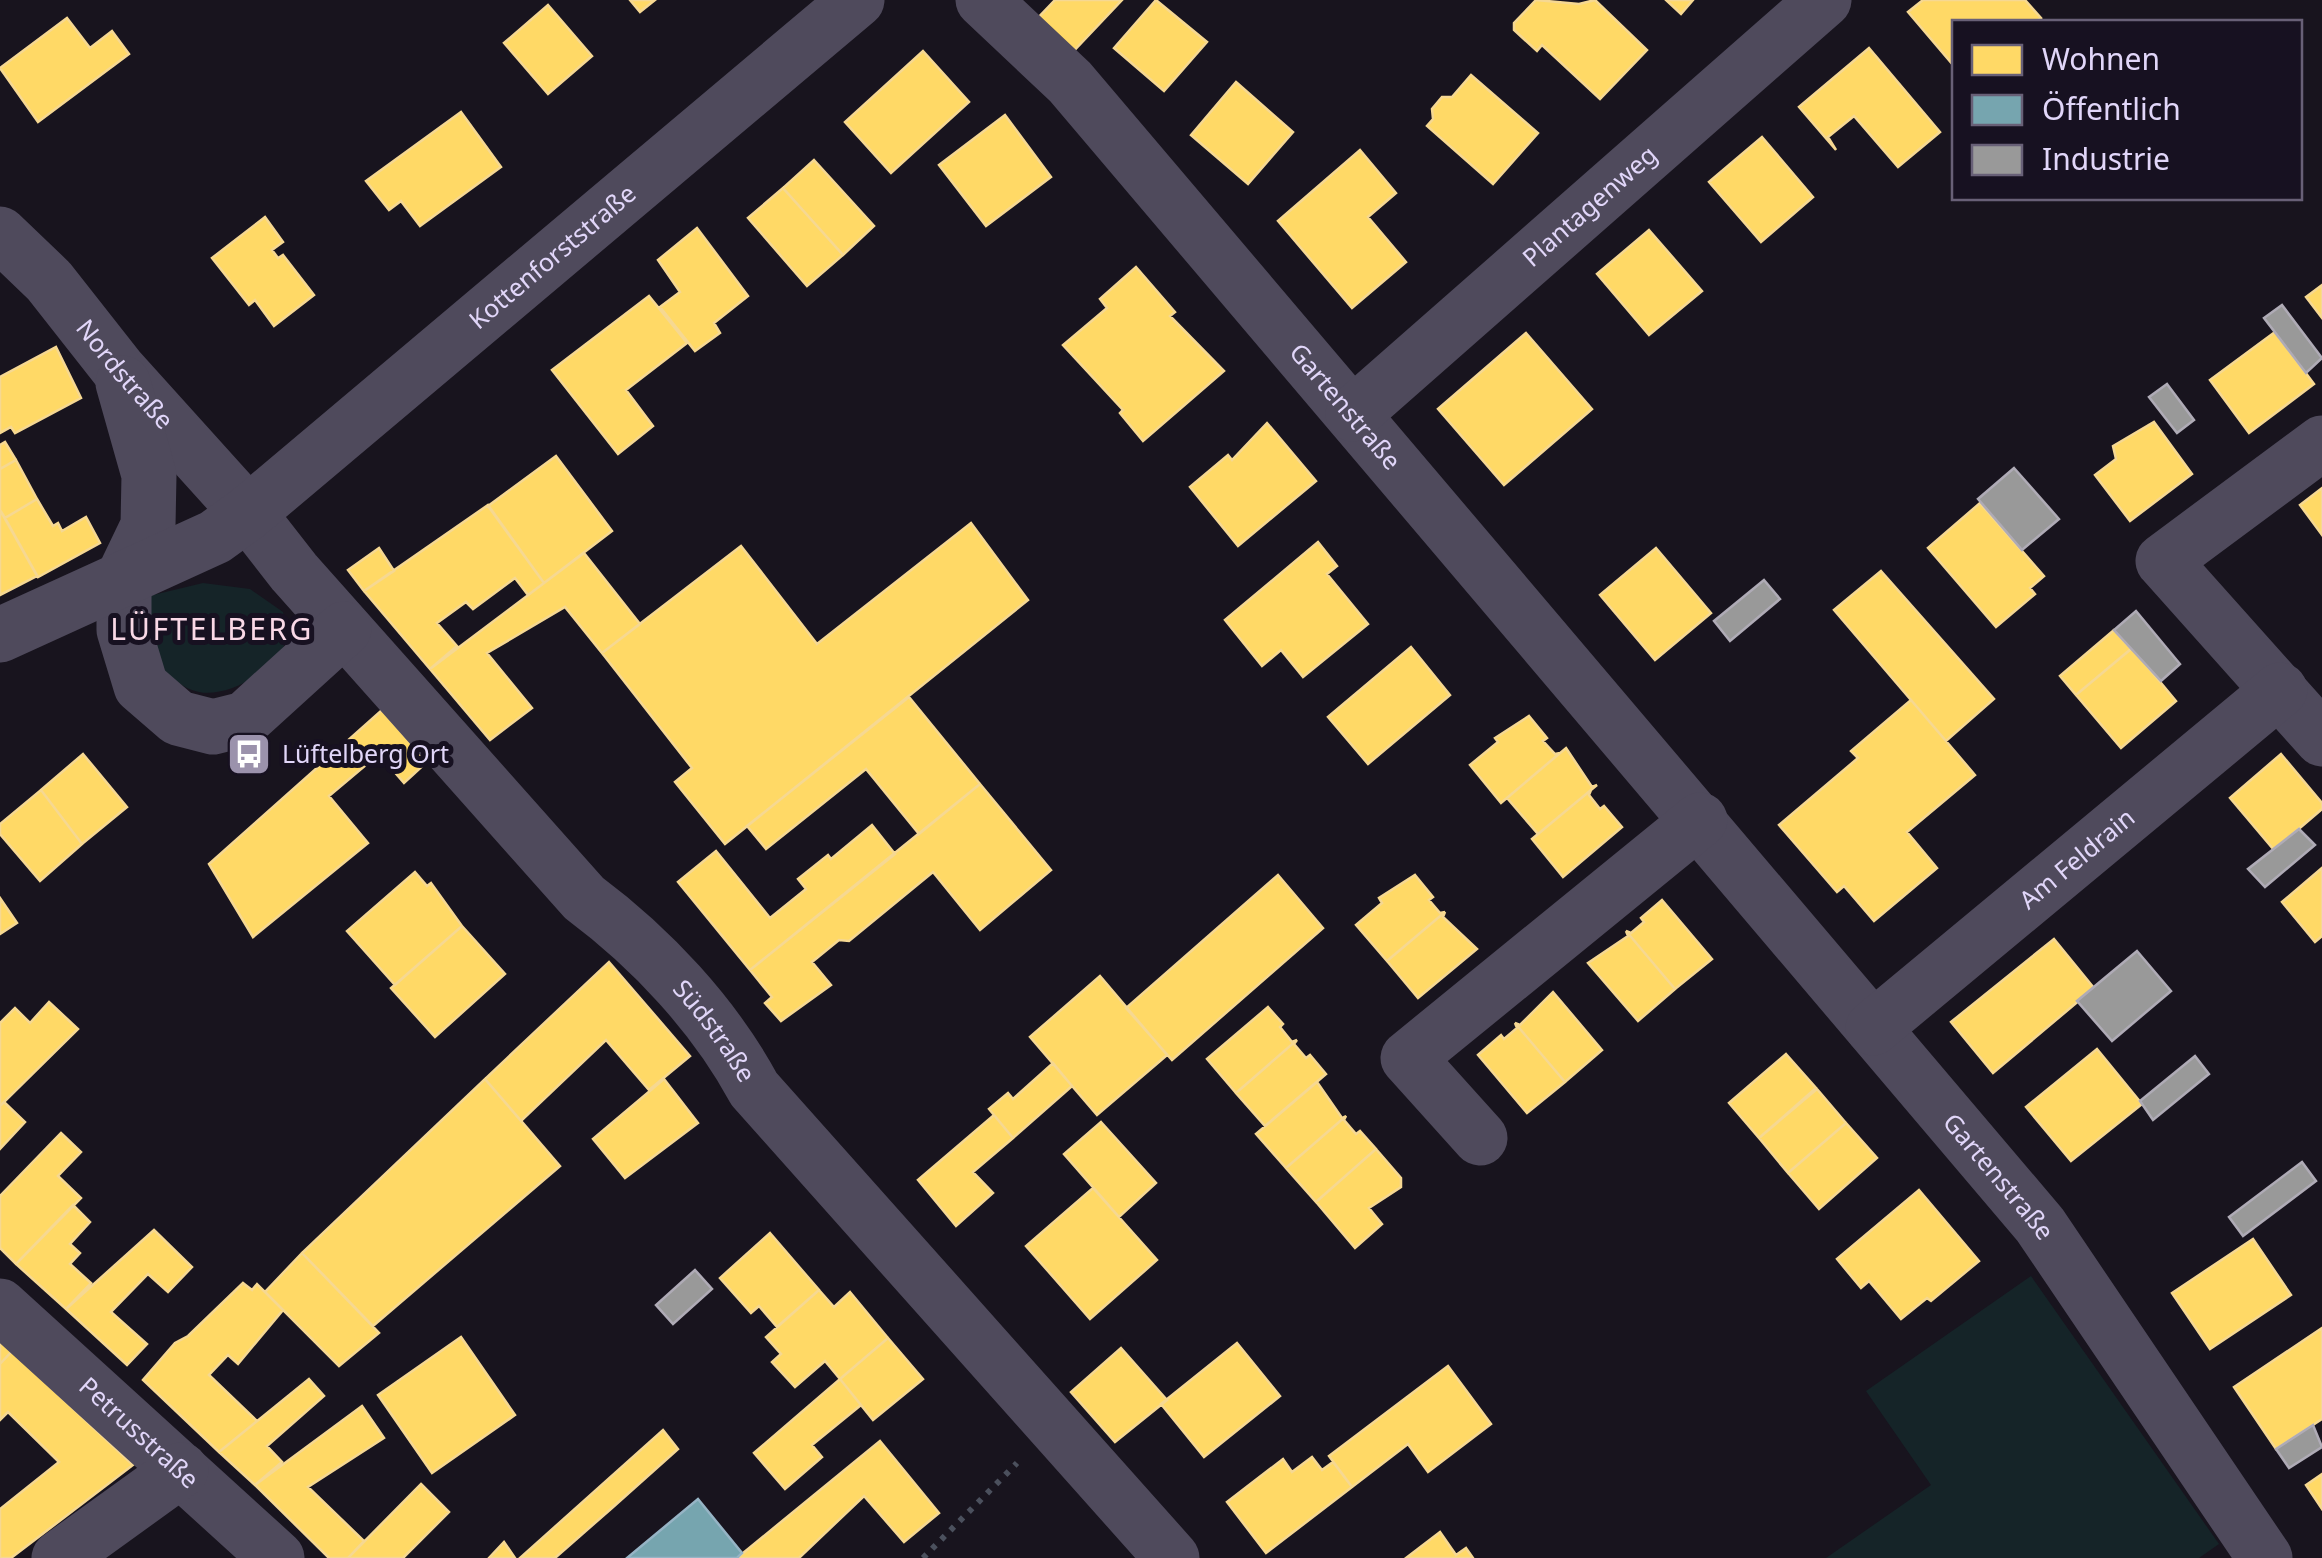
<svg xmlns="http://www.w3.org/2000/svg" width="2322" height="1558" font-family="'Noto Sans',sans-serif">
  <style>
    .green { fill: #152428 }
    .homes { fill: #ffd966; stroke: #f6d892; stroke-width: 2.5 }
    .public { fill: #76a5af; stroke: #96b4c5; stroke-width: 2.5 }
    .industry { fill: #999; stroke: #afabb6; stroke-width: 2.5 }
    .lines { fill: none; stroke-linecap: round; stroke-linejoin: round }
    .path { stroke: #4b505d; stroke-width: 6; stroke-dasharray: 5 8; stroke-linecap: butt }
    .minor { stroke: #4f4a5c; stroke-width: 55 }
    .labels { text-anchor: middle; stroke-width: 10; stroke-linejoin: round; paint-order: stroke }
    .street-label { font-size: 25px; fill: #e1d6f9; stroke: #171121 }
    .poi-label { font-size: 25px; fill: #e1d6f9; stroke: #171121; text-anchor: start }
    .quarter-label { font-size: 30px; letter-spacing: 2.5px; fill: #f9d8e6; stroke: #171121 }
  </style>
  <rect width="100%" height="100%" fill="#18141e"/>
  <path class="green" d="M203,583L250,589L283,612C286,623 289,632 285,643C276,671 227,698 199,692C180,688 167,673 154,660L149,596Z
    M2031,1276L2219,1544L2199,1558H1826L1931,1485L1866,1391Z"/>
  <path class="homes" d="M630,0H655L640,12Z
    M1055,0H1122L1069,56L1034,22Z
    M1156,0L1207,42L1164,91L1114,48Z
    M1536,0L1579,4L1595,0L1647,50L1600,99L1542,45L1537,51L1514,30V23Z
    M1666,0H1693L1681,14Z
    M1923,0H2025L2041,18L2035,22H1954L1953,65L1908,12Z
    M548,5L592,56L548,94L504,43Z
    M67,18L90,48L112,31L129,54L38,122L0,68Z
    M1869,48L1940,132L1898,167L1854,116L1828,137L1836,150L1799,107Z
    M923,51L969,102L891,173L845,122Z
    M1471,75L1538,133L1493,184L1427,126L1433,119L1432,109L1442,97H1452Z
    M1236,82L1293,132L1248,184L1191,135Z
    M461,112L501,167L420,226L401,201L389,210L366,181Z
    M1005,115L1051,177L986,226L939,165Z
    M1762,137L1813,197L1761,242L1709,182Z
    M1360,150L1396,193L1368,217L1406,262L1352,308L1278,221Z
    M814,160L874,226L843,255L783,188Z
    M783,188L843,255L807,286L748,218Z
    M265,217L283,242L272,250L278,258L283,255L314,295L274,326L255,300L249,305L212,258Z
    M697,228L748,296L714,323L720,333L695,351L660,307L680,292L658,260Z
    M1649,230L1702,291L1649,335L1597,274Z
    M1136,267L1175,312L1170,316L1224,371L1143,441L1120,413L1123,410L1063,345L1107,308L1100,299Z
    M2322,285V318L2306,297Z
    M649,296L687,343L626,390L653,426L618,454L552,370Z
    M2275,332L2314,384L2249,433L2210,380Z
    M1526,333L1592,409L1504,485L1438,409Z
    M56,347L81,398L15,433L11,427L0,433V377Z
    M2154,422L2192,474L2130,521L2095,475L2116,459L2113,446Z
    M1267,423L1316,481L1238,546L1190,487L1228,455L1232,460Z
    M5,442L16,460L0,469V445Z
    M556,456L612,531L544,583L488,506Z
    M16,460L37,499L5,518L0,510V469Z
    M2322,488V535L2300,505Z
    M37,499L53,526L58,523L62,531L86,517L100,543L38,577L5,518Z
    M1980,503L2044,576L2030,588L2035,594L1996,627L1928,548Z
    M488,505L544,583L528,595L515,578L473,609L466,602L437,623L457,646L430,669L364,591Z
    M0,510L37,576L0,595Z
    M971,523L1028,600L725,844L675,782L692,768L602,653L741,546L817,644Z
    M1318,542L1337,566L1327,574L1368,624L1303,677L1281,650L1262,666L1225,620Z
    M379,548L394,571L364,591L348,570Z
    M1656,548L1711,613L1655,660L1600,595Z
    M584,553L640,624L602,653L565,607L487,653L532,708L490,740L430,669Z
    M1881,571L1994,699L1946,741L1834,610Z
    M2114,630L2131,649L2076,695L2060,676Z
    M1411,647L1450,695L1368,764L1328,717Z
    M2132,648L2176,701L2121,748L2076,695Z
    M909,697L980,784L919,834L866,769L766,849L747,826Z
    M1911,700L1975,775L1907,832L1937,868L1874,921L1844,886L1837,892L1779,825L1858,758L1851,751Z
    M382,710L427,762L404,783L379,754L329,796L368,843L253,937L209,864Z
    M1529,716L1547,738L1543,741L1555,754L1560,753L1501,803L1470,765L1498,742L1495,738Z
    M1566,748L1592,787L1597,785L1538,834L1507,798Z
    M83,754L127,807L82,844L41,790Z
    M2281,754L2322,803V809L2274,850L2230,798Z
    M980,784L1051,870L980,930L933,872L849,941L839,940L812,962L831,985L781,1021L765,1003L772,997L750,970Z
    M41,790L82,844L40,881L0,834V824Z
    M1591,790L1589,795L1600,809L1604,806L1622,827L1563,877L1532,839Z
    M872,825L895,854L750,970L678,882L716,851L770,918L806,889L798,879L828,855L831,859Z
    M2322,868V936L2315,942L2282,902Z
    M415,872L427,886L431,883L462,926L395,985L347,931Z
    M1278,875L1323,928L1172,1060L1126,1008Z
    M1415,875L1433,897L1429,900L1440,913L1445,912L1387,961L1356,925L1382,903L1379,898Z
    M0,898L17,923L0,934Z
    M1662,900L1712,959L1675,989L1626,931L1631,933L1644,922L1641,918Z
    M1445,912L1443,917L1477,949L1418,998L1387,961Z
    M462,926L505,974L435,1037L391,988Z
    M1626,931L1675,989L1638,1021L1588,963L1628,936Z
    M2054,939L2094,988L1993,1073L1951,1022Z
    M609,962L690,1056L649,1090L606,1040L521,1121L485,1079Z
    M1100,976L1167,1055L1097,1115L1030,1037Z
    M1553,992L1602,1050L1565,1082L1515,1023L1520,1025Z
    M49,1002L78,1029L0,1106V1023L15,1008L30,1023Z
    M1268,1007L1283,1024L1280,1027L1292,1042L1297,1040L1236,1093L1207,1059Z
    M1515,1023L1565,1082L1527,1113L1478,1055L1501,1035L1504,1039L1517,1028Z
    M1297,1040L1294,1044L1306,1058L1310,1055L1326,1074L1265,1126L1236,1093Z
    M2097,1049L2142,1104L2071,1161L2026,1107Z
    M1786,1054L1816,1088L1759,1138L1729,1103Z
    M1053,1063L1072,1086L1013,1138L989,1109L1008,1093L1013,1099Z
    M485,1079L560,1166L373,1326L302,1253Z
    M664,1079L698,1123L625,1178L593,1139Z
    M1317,1082L1342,1118L1346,1116L1286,1168L1256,1134Z
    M1817,1089L1846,1123L1788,1173L1759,1138Z
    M4,1102L25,1122L0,1149V1106Z
    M994,1115L1013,1138L973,1172L993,1193L956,1226L918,1180Z
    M1346,1116L1344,1120L1356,1134L1360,1131L1376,1149L1316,1202L1286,1168Z
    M1101,1122L1156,1183L1119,1217L1064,1154Z
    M1846,1123L1877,1158L1819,1209L1788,1173Z
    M61,1133L81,1152L58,1176L81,1198L16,1264L0,1248V1196Z
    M1376,1149L1401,1178V1187L1369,1208L1382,1224L1355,1248L1316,1202Z
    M1093,1188L1157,1260L1090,1319L1026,1246Z
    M1919,1190L1979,1261L1931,1301L1927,1298L1901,1319L1869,1281L1861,1288L1837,1259Z
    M73,1205L90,1222L70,1244L80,1253L70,1264L91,1283L66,1309L16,1264Z
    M154,1230L192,1267L168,1292L148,1274L111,1312L147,1344L127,1365L66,1309Z
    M770,1233L819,1290L777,1327L759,1306L751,1313L720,1278Z
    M2253,1239L2291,1295L2210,1349L2172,1293Z
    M302,1253L379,1333L339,1366L265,1292Z
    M243,1283L252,1290L257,1284L283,1310L238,1364L228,1355L209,1375L257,1421L219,1452L143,1380L175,1343L188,1336Z
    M819,1290L834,1307L850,1292L888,1338L840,1379L825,1361L795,1387L772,1362L781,1354L766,1337Z
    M2322,1328V1419L2276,1449L2234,1387Z
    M461,1337L515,1415L432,1473L378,1395Z
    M888,1338L923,1379L873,1420L840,1379Z
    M0,1341L12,1351L0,1364Z
    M1237,1343L1280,1396L1204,1457L1161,1404Z
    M1121,1348L1167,1400L1115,1442L1071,1392Z
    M12,1351L133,1465L11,1558H0V1509L59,1462L8,1412L0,1420V1364Z
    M1448,1366L1491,1424L1428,1472L1408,1444L1352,1487L1329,1456Z
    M309,1379L324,1396L267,1446L282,1462L255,1485L219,1452Z
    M840,1379L861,1405L812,1445L822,1457L785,1489L754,1453Z
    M362,1406L384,1438L308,1487L364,1541L348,1558H329L255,1485Z
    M663,1430L678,1449L612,1508L555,1558H520Z
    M880,1441L939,1513L904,1542L864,1496L799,1558H737Z
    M1312,1457L1322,1470L1333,1462L1352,1487L1266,1553L1227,1502L1283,1459L1292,1472Z
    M2322,1474V1509L2306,1485Z
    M421,1484L449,1512L403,1558H348Z
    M1440,1532L1456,1555L1466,1548L1473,1558H1406Z
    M504,1542L515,1558H489Z"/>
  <path class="public" d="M698,1499L742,1553L737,1558H627Z"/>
  <path class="industry" d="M2282,305L2322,358L2306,373L2264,318Z
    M2167,384L2194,420L2177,433L2149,397Z
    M2014,468L2059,519L2022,550L1978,499Z
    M1764,580L1780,599L1730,641L1714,621Z
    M2136,611L2180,664L2161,681L2114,630Z
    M2299,829L2315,845L2265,887L2248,869Z
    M2137,951L2171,991L2112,1041L2077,1001Z
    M2195,1056L2209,1074L2153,1120L2140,1101Z
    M2302,1162L2316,1181L2243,1236L2229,1217Z
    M695,1270L712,1289L673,1324L656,1305Z
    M2313,1425L2322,1447L2289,1468L2276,1449Z"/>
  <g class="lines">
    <path class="path" d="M923,1558L1017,1463"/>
    <g class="minor">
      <path id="s1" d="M983,0L1070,82L2040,1225L2265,1558"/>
      <path id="s2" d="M0,234L49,281L119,370L248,513L294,572L584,898C651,948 714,1015 754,1089L1172,1558"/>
      <path d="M123,383L149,475L148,526L124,576V630L141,686L178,718L213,727L245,719L344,629"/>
      <path id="s3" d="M1353,414L1824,0"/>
      <path d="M2322,443L2163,561L2322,739"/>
      <path id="s4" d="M0,635L215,537L248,513L857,0"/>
      <path id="s5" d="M1873,1028L2280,690"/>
      <path d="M1480,1138L1408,1058L1700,820"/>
      <path id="s6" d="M0,1306L277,1558"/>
      <path d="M59,1558L181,1470"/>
    </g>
  </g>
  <defs>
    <g id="bus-square" transform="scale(2.25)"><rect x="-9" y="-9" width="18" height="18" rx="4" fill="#9b92ac" stroke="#171121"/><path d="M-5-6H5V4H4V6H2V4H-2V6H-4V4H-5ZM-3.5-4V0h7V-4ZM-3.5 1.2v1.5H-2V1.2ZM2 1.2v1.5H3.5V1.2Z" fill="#fff"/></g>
  </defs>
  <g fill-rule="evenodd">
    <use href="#bus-square" x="249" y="754"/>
  </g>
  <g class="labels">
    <g class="street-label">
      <text dy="9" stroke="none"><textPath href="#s3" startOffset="315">Plantagenweg</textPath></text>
      <text dy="9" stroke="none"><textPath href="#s4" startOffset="675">Kottenforststraße</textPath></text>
      <text dy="9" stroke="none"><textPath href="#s2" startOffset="188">Nordstraße</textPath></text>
      <text dy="9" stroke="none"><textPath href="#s1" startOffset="545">Gartenstraße</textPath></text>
      <text dy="9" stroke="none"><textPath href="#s5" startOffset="265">Am Feldrain</textPath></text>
      <text dy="9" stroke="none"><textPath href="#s2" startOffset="1072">Südstraße</textPath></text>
      <text dy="9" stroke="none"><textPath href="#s1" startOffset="1555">Gartenstraße</textPath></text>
      <text dy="9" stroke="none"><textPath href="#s6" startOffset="188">Petrusstraße</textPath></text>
    </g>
    <g class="poi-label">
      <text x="282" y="763">Lüftelberg Ort</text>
    </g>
    <g class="quarter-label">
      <text x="212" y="640">LÜFTELBERG</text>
    </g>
  </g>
  <rect x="1952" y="20" width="350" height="180" fill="#171121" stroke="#686077" stroke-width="2.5"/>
  <rect x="1972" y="45" width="50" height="30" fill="#ffd966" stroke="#686077" stroke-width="2.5"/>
  <text x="2042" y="70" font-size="30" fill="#e1d6f9">Wohnen</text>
  <rect x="1972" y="95" width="50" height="30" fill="#76a5af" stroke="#686077" stroke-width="2.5"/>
  <text x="2042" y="120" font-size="30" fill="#e1d6f9">Öffentlich</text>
  <rect x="1972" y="145" width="50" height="30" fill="#999999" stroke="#686077" stroke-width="2.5"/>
  <text x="2042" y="170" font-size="30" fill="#e1d6f9">Industrie</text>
</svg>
